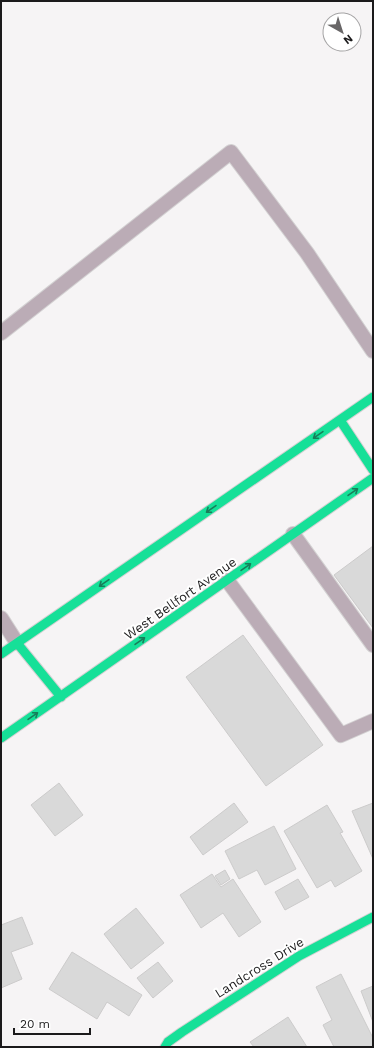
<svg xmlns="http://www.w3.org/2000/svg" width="374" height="1048" font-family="'Work Sans',sans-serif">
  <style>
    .building { fill: #d9d9d9; stroke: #cccbcb }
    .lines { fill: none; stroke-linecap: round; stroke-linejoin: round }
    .lane-casing { stroke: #d3d1d2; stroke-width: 16 }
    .fast-casing { stroke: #d3d1d2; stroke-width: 11 }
    .lane { stroke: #bbacb6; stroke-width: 14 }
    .fast { stroke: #16e098; stroke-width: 9 }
    .oneway { stroke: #187d5a }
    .labels { text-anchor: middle; stroke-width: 4; stroke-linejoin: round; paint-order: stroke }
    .street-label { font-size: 13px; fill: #1b1a1b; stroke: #fff }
  </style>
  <rect width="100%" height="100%" fill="#f6f4f5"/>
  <path class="building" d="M373,546V628L334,575Z
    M243,635L323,745L266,786L186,677Z
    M59,783L83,815L55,836L31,805Z
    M234,803L248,822L203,855L190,837Z
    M373,803V859L352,811Z
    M327,805L343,832L340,833L362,871L335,887L331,880L317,888L284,831Z
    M274,826L296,869L265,885L257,870L239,879L225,851Z
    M225,870L230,879L221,885L215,876Z
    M212,874L221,887L233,879L261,922L239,937L223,913L201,928L180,895Z
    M298,879L309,897L285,910L275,892Z
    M136,908L164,943L131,969L104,934Z
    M22,917L33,944L11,952L22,979L1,988V925Z
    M72,952L142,995L129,1016L107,1002L97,1019L49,989Z
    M158,962L173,981L153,998L137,978Z
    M341,974L373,1038V1047H334L323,1025L332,1020L316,987Z
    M373,986V1022L361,991Z
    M288,1017L307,1047H254L250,1042Z"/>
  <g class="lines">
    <g class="lane-casing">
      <path id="lane" d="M1,333L231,152L307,253L373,351
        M293,534L373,645
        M227,580L341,735L373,721
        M1,618L17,643"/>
    </g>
    <g class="fast-casing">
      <path id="fast" d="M340,420L373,470
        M17,643L61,697
        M1,654L373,397
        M1,738L373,478
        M165,1047L168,1042L182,1032L299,956L373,917"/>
    </g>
    <use href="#lane" class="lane"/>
    <use href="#fast" class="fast"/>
  </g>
  <defs><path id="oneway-shaft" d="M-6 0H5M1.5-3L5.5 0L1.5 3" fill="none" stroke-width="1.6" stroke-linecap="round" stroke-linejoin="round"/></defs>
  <g class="oneway">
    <use href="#oneway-shaft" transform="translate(318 435) rotate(145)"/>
    <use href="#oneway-shaft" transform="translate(353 492) rotate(-35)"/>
    <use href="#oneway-shaft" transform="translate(211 509) rotate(145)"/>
    <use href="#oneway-shaft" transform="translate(246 567) rotate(-35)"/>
    <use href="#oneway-shaft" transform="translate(104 583) rotate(145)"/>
    <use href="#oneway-shaft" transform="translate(140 641) rotate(-35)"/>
    <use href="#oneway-shaft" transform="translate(33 716) rotate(-35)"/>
  </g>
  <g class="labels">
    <g class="street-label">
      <text transform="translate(180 598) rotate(-35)" y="5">West Bellfort Avenue</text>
      <text transform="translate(259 967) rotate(-32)" y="5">Landcross Drive</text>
    </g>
  </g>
  <rect width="374" height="1048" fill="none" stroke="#1b1a1b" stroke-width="4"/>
  <g transform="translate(342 32) rotate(141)"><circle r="19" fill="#ffffff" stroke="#a4a3a4"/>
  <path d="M0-3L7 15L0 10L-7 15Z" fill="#686667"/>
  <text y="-6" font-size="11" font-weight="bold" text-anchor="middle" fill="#1b1a1b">N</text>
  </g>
  <path d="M14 1028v6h76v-6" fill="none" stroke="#1b1a1b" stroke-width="2"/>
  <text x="20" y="1028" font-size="12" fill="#1b1a1b" stroke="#ffffff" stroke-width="3" paint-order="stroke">20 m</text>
</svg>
